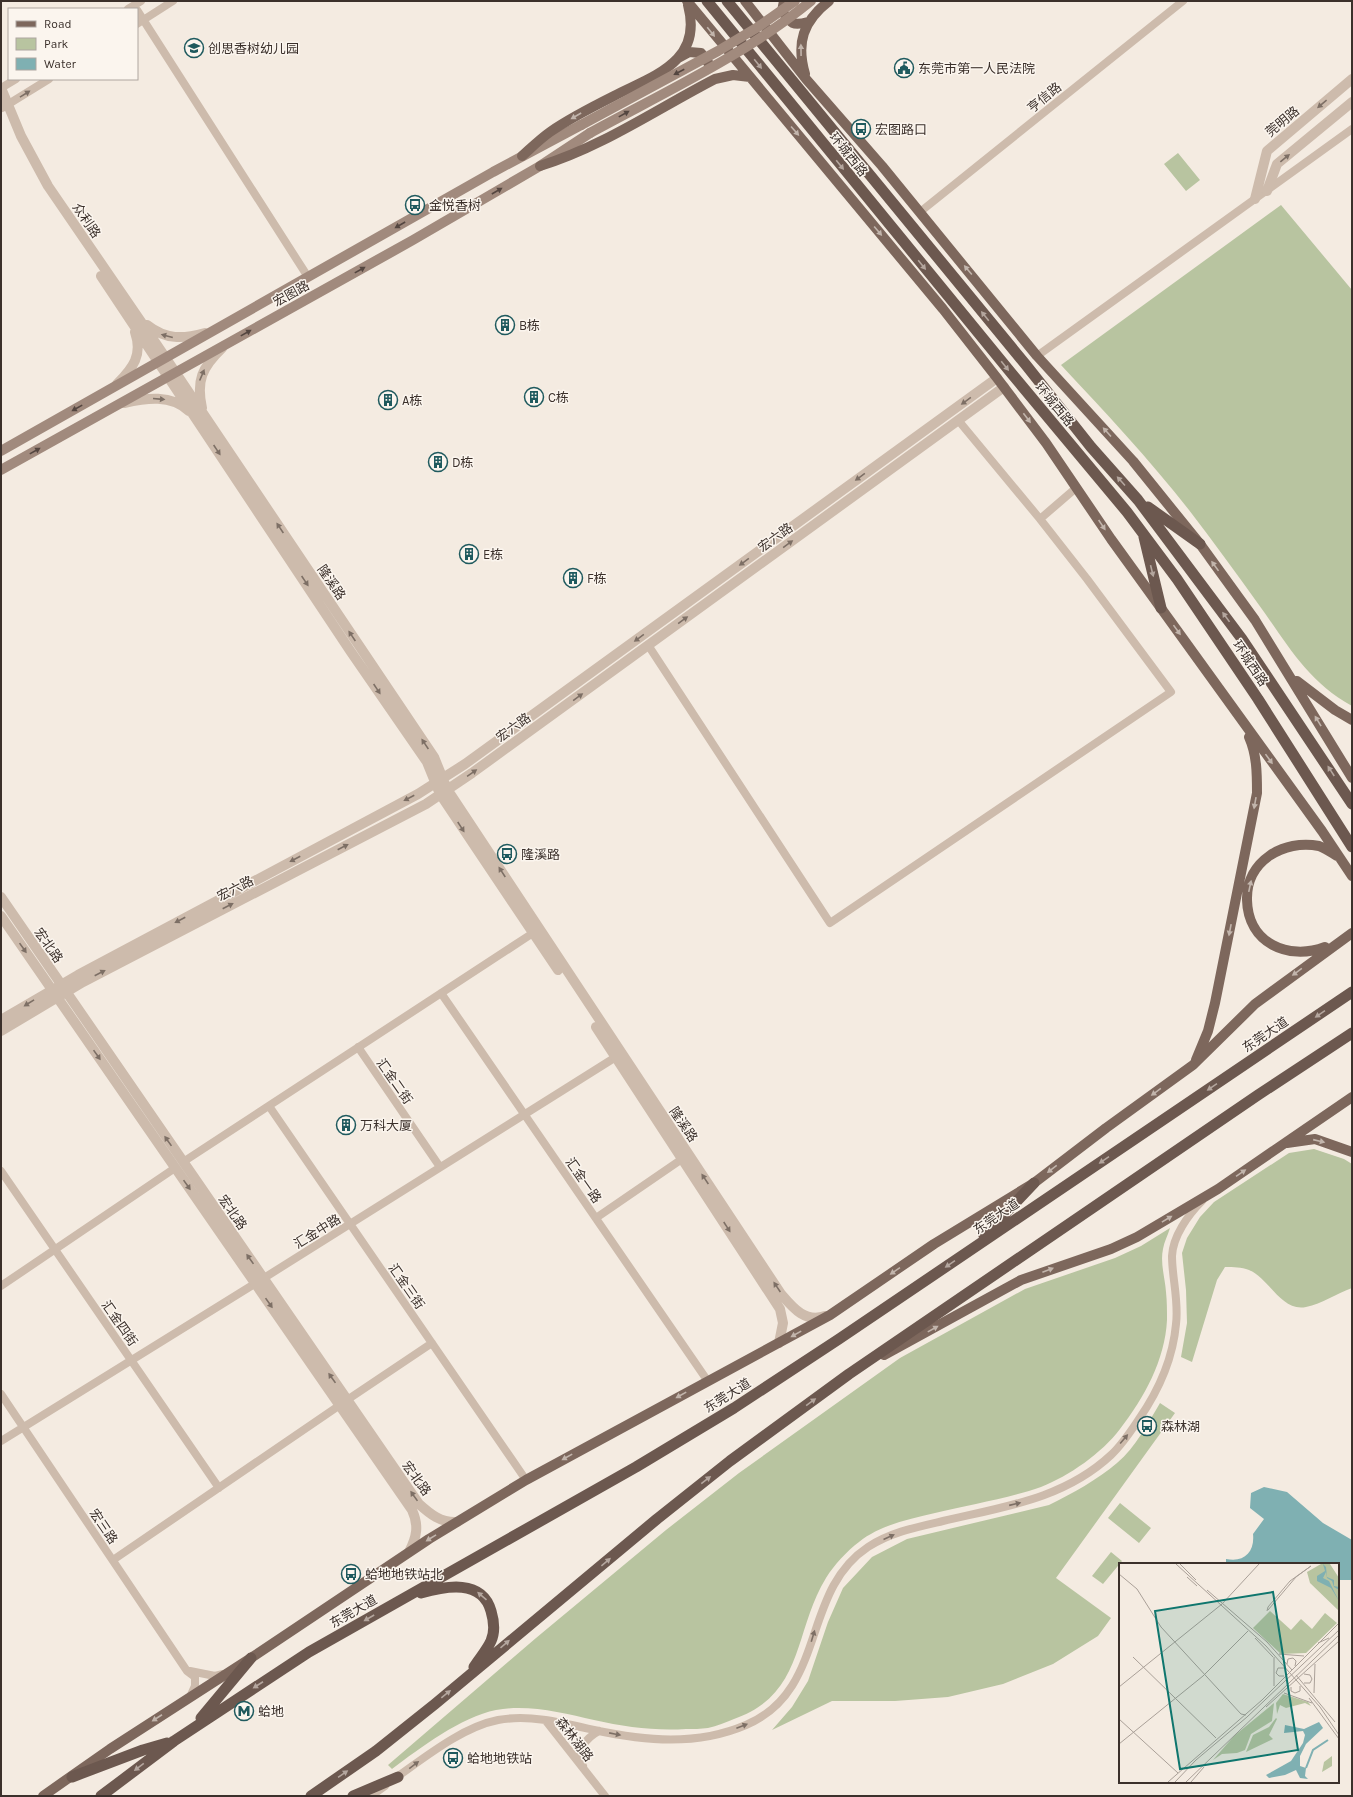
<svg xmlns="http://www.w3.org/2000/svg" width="1353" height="1797" font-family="Karla,'Noto Sans SC',sans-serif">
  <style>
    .green { fill: #b8c4a0 }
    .water { fill: #7fb0b2 }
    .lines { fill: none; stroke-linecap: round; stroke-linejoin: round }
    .minor { stroke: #cdbbac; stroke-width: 8 }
    .tertiary { stroke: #cdbbac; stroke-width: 10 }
    .secondary { stroke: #a18a7d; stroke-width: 10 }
    .primary { stroke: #7d675c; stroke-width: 10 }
    .trunk { stroke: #6c584f; stroke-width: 11 }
    .secondary-bridge { stroke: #a18a7d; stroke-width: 10 }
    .oneway { fill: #c2b5ac }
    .oneway2 { fill: #b4a69e }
    .oneway3 { fill: #544640 }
    .oneway4 { fill: #7d6f65 }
    .labels { text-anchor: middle; stroke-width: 3; stroke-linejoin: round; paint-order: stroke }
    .poi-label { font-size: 13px; fill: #3b302b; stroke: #fbf5ee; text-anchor: start }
    .street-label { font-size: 13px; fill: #3b302b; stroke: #fbf5ee }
    .inset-river { fill: none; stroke: #7fb0b2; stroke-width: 2 }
    .inset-road { fill: none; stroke: #aaa098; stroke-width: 1 }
    .view { fill: #0f766e; fill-opacity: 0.15; stroke: #0f766e; stroke-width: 2 }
    .inset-edge { fill: none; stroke: #3b302b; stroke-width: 2 }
  </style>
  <rect width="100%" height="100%" fill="#f4ebe1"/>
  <path class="green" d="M1178,153L1200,180L1186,191L1164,164Z
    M1281,205L1352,290V706C1307,681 1288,645 1259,605C1236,573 1213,541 1189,510C1149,459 1105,412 1061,365Z
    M1314,1149L1344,1159L1352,1164V1288C1337,1293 1322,1304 1306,1307C1281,1312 1270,1279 1249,1270C1241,1267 1234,1267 1225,1267L1217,1280L1192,1362L1181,1357L1187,1323L1186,1290L1182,1253L1187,1238L1200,1217L1214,1202L1289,1153Z
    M1170,1228C1168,1235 1164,1242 1163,1249C1160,1263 1165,1278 1166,1292C1167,1301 1167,1311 1167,1320C1165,1360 1144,1398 1120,1429C1102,1453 1069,1476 1041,1487C1010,1498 968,1505 935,1513C909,1519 880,1525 859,1542C847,1551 834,1565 826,1578C793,1632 805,1694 734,1719C726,1722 717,1726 708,1728C701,1729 693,1729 686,1729C655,1731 625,1727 594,1720C563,1713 528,1704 496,1710C461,1717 420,1748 392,1769L388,1765L536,1638L666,1530L739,1473L900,1358L1025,1289L1115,1258L1141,1246Z
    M1160,1403L1175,1413L1056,1578L1111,1618L1098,1636L1053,1664L1003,1684L948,1697L895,1701H832L772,1730L792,1707L808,1681L828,1622L843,1588L872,1557L907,1539L1049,1505C1073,1493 1097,1480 1117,1463C1136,1447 1148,1423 1160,1403Z
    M1120,1503L1151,1528L1139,1543L1108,1518Z
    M1111,1552L1122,1561L1103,1584L1092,1576Z"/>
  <path class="water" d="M1264,1487L1287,1492L1323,1523L1352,1540V1580H1338V1564H1226V1559C1244,1563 1255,1552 1253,1534L1264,1519L1250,1508L1251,1493Z"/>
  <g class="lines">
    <path class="minor" d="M128,9L141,1
      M137,10L308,277
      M137,24L173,1
      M1,88L16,79
      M2,108L49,79
      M920,212L1183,1
      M1037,356L1352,129
      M1040,519L1076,488
      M648,645L830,923L1171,692L1087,579L1040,519L958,420
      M441,993L707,1380
      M358,1047L440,1167
      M269,1106L526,1480
      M183,1162L533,933
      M1,1171L219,1488
      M596,1218L682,1159
      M1,1286L175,1168
      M1,1394L187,1671L195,1677V1686L190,1697
      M347,1400L432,1343
      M1,1441L256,1283L619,1055
      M113,1560L340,1405
      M190,1671L215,1676L223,1674
      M546,1721L605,1796
      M583,1766C575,1751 586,1738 599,1731
      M394,1779C424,1758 462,1727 498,1720C530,1714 564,1723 594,1730C645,1741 697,1746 746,1725C828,1690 800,1592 868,1547C891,1532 917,1527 943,1521C1003,1507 1064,1499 1111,1455C1122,1445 1131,1431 1139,1419C1159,1390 1173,1358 1176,1324C1179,1301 1172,1278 1172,1256C1173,1236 1188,1215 1202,1201
      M371,1796L385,1786"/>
    <path class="tertiary" d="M1,88L21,136L48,186L157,345L434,757L447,789L781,1294C793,1308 805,1323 825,1316
      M1267,191L1277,164L1352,102
      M1255,199L1267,151L1352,79
      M101,276L351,652L427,762L440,794L558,970
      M147,325C166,340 183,339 205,333
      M117,384C133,368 143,355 135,332
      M124,403C146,398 171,394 189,411
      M202,408C196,381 202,367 222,348
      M1,897L419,1504C430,1514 441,1523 457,1522
      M1,916L412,1510C419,1525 417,1537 409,1552
      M1,1020L78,975L418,794L465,764L997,378
      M596,1027L780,1309L783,1323L779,1343
      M1,1031L83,982L426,804L472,773L1004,387"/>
    <path class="secondary" d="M1,451L493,172L581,125
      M1,470L413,240L540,166L590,133"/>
    <path class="primary" d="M687,1L943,309L997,378L1046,443L1111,539L1322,831L1352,876
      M745,1L806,79L882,166L1037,356L1133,461L1200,544L1255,620L1352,778
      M784,1L782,11C791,24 793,26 808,22
      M678,58L689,52L701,53L709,64
      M805,74C796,43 803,21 829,1
      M522,156C531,148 540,139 550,132C570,118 592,107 614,96C635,85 661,76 677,59C692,44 693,24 688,5
      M540,166C602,147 657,109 715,79L733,75L750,77
      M1297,681L1335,710L1352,720
      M1325,947C1288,961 1248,943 1247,900C1246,861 1284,839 1319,846C1325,848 1332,853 1337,856
      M1196,1060L1208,1031L1215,1003L1257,793C1257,774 1257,755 1249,737
      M1287,1143L1315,1139L1352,1152
      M884,1355L1021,1280L1111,1249L1137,1237L1218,1189L1352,1097
      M43,1796L110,1749L251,1658L429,1539L526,1480L830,1315L934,1244L1034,1183L1106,1128L1193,1065L1255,1004L1352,933"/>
    <path class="trunk" d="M707,1L1012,374L1127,512L1177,579L1258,699L1352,847
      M727,1L1026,365L1091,447L1138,500L1242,639L1352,804
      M1148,507L1200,544
      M1144,537L1161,608
      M984,1236L1034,1183
      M421,1593C446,1586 482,1579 491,1611C494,1621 495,1632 491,1641C487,1650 479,1659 474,1667
      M201,1718L251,1658
      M72,1777L143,1750L167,1743
      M101,1796L174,1741L309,1652L636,1467L734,1408L839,1339L1352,992
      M311,1796L376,1751L435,1704L657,1519L730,1461L849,1374L1258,1095L1352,1033
      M353,1796L398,1777"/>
    <path class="secondary-bridge" d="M581,125L718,51L758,27L795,1
      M590,133C665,92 745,55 811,1"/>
  </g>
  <defs><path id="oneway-solid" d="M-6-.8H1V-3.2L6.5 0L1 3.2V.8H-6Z"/></defs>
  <g class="oneway">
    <use href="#oneway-solid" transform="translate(711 32) rotate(51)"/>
    <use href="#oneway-solid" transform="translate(801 50) rotate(-91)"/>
    <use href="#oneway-solid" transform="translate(576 116) rotate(150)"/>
    <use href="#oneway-solid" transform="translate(795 131) rotate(49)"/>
    <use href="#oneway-solid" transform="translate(878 231) rotate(50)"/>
    <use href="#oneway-solid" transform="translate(968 270) rotate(-130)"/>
    <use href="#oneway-solid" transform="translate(1027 418) rotate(53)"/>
    <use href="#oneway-solid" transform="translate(1107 432) rotate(-132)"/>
    <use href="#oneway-solid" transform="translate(1102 525) rotate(56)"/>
    <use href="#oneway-solid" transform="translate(1215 566) rotate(-126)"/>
    <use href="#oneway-solid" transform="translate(1177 630) rotate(54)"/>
    <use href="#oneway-solid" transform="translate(1318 721) rotate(-121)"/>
    <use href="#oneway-solid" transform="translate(1269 759) rotate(54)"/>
    <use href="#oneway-solid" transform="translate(1255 803) rotate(100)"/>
    <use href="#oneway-solid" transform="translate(1250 886) rotate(-78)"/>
    <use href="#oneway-solid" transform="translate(1230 930) rotate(101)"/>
    <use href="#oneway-solid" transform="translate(1297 972) rotate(144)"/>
    <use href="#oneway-solid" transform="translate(1156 1092) rotate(144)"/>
    <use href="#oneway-solid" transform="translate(1319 1141) rotate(13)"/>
    <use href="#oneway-solid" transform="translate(1052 1169) rotate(142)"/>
    <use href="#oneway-solid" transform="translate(1241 1173) rotate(-34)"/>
    <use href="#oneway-solid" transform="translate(1167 1219) rotate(-31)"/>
    <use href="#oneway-solid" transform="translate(1048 1270) rotate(-21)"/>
    <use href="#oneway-solid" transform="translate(895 1271) rotate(146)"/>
    <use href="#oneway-solid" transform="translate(933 1329) rotate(-29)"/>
    <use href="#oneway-solid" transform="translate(796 1334) rotate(151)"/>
    <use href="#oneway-solid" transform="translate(681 1395) rotate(151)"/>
    <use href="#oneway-solid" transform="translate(567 1457) rotate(151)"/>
    <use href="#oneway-solid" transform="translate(431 1538) rotate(148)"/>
    <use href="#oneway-solid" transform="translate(157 1718) rotate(147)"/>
  </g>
  <g class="oneway2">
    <use href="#oneway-solid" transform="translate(758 64) rotate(51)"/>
    <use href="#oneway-solid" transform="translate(840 165) rotate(51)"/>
    <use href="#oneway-solid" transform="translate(922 265) rotate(51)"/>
    <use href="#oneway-solid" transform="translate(985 316) rotate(-129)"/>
    <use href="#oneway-solid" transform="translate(1005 366) rotate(51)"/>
    <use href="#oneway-solid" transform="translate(1121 481) rotate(-132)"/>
    <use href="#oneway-solid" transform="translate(1152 571) rotate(76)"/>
    <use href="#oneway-solid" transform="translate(1226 617) rotate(-126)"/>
    <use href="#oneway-solid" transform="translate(1331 771) rotate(-123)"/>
    <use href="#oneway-solid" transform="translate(1320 1014) rotate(146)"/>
    <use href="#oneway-solid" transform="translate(1212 1087) rotate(146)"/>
    <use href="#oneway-solid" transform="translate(1104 1160) rotate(146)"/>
    <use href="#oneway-solid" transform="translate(950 1264) rotate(146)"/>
    <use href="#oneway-solid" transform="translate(811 1402) rotate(-36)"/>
    <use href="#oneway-solid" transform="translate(706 1480) rotate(-38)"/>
    <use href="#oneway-solid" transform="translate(606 1562) rotate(-40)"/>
    <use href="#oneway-solid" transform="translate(482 1596) rotate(-139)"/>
    <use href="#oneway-solid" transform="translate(369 1618) rotate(150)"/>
    <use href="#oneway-solid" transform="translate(505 1644) rotate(-41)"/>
    <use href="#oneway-solid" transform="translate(258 1685) rotate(147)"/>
    <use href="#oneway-solid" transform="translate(446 1694) rotate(-39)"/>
    <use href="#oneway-solid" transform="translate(139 1767) rotate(143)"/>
    <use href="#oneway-solid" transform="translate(343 1774) rotate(-35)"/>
  </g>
  <g class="oneway3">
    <use href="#oneway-solid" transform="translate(679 72) rotate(152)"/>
    <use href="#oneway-solid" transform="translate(624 114) rotate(-29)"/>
    <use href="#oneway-solid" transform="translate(497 191) rotate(-30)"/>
    <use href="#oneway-solid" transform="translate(400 225) rotate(150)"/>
    <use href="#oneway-solid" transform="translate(360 270) rotate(-29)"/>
    <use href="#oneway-solid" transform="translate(246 333) rotate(-29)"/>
    <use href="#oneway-solid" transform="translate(77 408) rotate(151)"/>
    <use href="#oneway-solid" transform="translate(35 451) rotate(-29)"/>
  </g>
  <g class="oneway4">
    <use href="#oneway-solid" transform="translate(25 94) rotate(-32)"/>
    <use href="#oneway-solid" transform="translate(1322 104) rotate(140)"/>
    <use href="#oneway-solid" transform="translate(1285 158) rotate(-39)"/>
    <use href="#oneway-solid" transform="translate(167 336) rotate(-165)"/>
    <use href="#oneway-solid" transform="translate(202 375) rotate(-67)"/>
    <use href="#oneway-solid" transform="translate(159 399) rotate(5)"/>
    <use href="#oneway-solid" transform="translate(966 401) rotate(144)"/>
    <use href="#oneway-solid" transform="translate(217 450) rotate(56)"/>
    <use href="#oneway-solid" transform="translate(860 477) rotate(144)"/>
    <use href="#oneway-solid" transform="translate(280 528) rotate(-124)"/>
    <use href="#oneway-solid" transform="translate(788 544) rotate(-36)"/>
    <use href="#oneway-solid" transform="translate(744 562) rotate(144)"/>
    <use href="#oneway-solid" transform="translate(305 581) rotate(56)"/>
    <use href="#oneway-solid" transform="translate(683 620) rotate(-36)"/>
    <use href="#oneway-solid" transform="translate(352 636) rotate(-124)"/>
    <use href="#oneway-solid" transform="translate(639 638) rotate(144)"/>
    <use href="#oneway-solid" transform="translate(377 689) rotate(56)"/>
    <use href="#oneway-solid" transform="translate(578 697) rotate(-36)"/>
    <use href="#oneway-solid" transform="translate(425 744) rotate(-124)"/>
    <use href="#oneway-solid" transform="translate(472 773) rotate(-35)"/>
    <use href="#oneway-solid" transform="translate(409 798) rotate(152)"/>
    <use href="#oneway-solid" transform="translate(461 827) rotate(57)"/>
    <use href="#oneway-solid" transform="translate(343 847) rotate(-27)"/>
    <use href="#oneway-solid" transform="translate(295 859) rotate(152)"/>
    <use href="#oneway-solid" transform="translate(502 872) rotate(-123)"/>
    <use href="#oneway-solid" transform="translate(228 906) rotate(-27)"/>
    <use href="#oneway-solid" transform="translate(180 920) rotate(152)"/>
    <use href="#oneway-solid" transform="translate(23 948) rotate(55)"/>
    <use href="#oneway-solid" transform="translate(100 973) rotate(-27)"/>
    <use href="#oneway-solid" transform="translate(29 1003) rotate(148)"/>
    <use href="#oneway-solid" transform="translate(97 1055) rotate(55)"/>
    <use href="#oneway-solid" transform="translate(168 1141) rotate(-125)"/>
    <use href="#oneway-solid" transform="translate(705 1179) rotate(-124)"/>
    <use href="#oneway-solid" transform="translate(187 1185) rotate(55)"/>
    <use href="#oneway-solid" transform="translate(727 1227) rotate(57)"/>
    <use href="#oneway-solid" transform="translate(250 1259) rotate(-125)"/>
    <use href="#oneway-solid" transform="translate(777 1287) rotate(-124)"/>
    <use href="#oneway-solid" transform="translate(269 1303) rotate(55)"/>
    <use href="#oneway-solid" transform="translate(332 1378) rotate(-125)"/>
    <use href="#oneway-solid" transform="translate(1124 1439) rotate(-50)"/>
    <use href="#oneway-solid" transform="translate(414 1496) rotate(-125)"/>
    <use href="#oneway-solid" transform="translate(1015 1504) rotate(-13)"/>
    <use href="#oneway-solid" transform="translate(889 1537) rotate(-24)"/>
    <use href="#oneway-solid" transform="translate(813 1636) rotate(-73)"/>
    <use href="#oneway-solid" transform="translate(742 1726) rotate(-21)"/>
    <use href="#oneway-solid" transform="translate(615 1734) rotate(11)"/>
    <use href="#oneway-solid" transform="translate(414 1765) rotate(-37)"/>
  </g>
  <defs>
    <g id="school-ring" transform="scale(1)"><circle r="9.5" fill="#fbf5ee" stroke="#1f5a5e" stroke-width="1.5"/><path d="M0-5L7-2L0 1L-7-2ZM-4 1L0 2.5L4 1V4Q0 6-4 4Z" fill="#1f5a5e"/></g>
    <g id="civic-ring" transform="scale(1)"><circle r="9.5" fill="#fbf5ee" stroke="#1f5a5e" stroke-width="1.5"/><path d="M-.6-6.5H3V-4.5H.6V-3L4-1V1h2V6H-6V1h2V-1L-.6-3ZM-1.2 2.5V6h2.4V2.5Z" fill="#1f5a5e"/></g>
    <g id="bus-ring" transform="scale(1)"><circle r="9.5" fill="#fbf5ee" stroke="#1f5a5e" stroke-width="1.5"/><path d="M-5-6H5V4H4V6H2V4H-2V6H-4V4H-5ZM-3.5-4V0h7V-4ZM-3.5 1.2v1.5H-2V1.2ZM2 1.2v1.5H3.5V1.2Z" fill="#1f5a5e"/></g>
    <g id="building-ring" transform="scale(1)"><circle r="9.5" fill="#fbf5ee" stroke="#1f5a5e" stroke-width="1.5"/><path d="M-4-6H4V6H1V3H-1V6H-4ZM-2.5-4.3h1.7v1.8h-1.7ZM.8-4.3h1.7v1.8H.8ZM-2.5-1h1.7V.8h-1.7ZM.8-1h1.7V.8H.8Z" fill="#1f5a5e"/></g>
    <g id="metro-ring" transform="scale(1)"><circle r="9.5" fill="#fbf5ee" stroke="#1f5a5e" stroke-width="1.5"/><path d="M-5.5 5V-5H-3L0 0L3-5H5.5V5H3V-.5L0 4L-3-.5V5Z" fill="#1f5a5e"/></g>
  </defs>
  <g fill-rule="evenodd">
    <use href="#school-ring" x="194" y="48"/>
    <use href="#civic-ring" x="904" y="68"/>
    <use href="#bus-ring" x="861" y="129"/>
    <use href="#bus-ring" x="415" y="205"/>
    <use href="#building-ring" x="505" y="325"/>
    <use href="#building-ring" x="534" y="397"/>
    <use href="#building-ring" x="388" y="400"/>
    <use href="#building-ring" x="438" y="462"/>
    <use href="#building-ring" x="469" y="554"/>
    <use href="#building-ring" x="573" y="578"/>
    <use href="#bus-ring" x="507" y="854"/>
    <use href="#building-ring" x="346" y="1125"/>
    <use href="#bus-ring" x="1147" y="1426"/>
    <use href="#bus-ring" x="351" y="1574"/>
    <use href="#metro-ring" x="244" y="1711"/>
    <use href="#bus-ring" x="453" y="1758"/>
  </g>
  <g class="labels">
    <g class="poi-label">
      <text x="208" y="53">创思香树幼儿园</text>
      <text x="918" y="73">东莞市第一人民法院</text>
      <text x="875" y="134">宏图路口</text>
      <text x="429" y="210">金悦香树</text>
      <text x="519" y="330">B栋</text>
      <text x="548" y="402">C栋</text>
      <text x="402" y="405">A栋</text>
      <text x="452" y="467">D栋</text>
      <text x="483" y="559">E栋</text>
      <text x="587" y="583">F栋</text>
      <text x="521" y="859">隆溪路</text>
      <text x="360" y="1130">万科大厦</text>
      <text x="1161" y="1431">森林湖</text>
      <text x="365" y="1579">蛤地地铁站北</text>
      <text x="258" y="1716">蛤地</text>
      <text x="467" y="1763">蛤地地铁站</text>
    </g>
    <g class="street-label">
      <text transform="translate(1044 97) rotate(-39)" y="5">亨信路</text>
      <text transform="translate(1282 121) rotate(-40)" y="5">莞明路</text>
      <text transform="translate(849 154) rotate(51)" y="5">环城西路</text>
      <text transform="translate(87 220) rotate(56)" y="5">众利路</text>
      <text transform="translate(291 293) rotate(-29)" y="5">宏图路</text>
      <text transform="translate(1055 404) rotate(50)" y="5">环城西路</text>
      <text transform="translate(775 537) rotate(-36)" y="5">宏六路</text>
      <text transform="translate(332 582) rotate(56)" y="5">隆溪路</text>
      <text transform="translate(1251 663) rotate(56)" y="5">环城西路</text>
      <text transform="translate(513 727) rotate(-36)" y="5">宏六路</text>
      <text transform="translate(235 888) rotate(-27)" y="5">宏六路</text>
      <text transform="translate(49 945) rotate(55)" y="5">宏北路</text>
      <text transform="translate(1265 1034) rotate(-34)" y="5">东莞大道</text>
      <text transform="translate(395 1081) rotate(55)" y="5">汇金二街</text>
      <text transform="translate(684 1124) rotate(56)" y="5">隆溪路</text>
      <text transform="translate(584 1180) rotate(55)" y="5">汇金一路</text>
      <text transform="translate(233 1212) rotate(55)" y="5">宏北路</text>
      <text transform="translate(996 1216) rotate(-34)" y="5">东莞大道</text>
      <text transform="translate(317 1231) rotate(-32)" y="5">汇金中路</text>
      <text transform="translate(407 1286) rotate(55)" y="5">汇金三街</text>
      <text transform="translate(120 1323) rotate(55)" y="5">汇金四街</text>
      <text transform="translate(727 1395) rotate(-32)" y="5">东莞大道</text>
      <text transform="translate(417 1478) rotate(54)" y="5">宏北路</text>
      <text transform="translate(104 1526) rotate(56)" y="5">宏三路</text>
      <text transform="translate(353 1611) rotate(-30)" y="5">东莞大道</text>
      <text transform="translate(575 1739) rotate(52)" y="5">森林湖路</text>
    </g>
  </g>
  <g transform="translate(1119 1563)">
    <rect width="220" height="220" fill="#f4ebe1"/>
    <path d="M202,1H211L220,15V48L191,20L188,9ZM151,48L172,67L182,56L193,66L206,50L218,60L187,90L162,91L134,65ZM164,131L189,139L192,143L186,140L167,145L161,142L158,151L157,140ZM155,140L153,158L132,171L126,187L118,190L103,191L94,197L115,173ZM157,155L158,156L150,172L154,176L127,189L134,172L150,164ZM213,193V203L203,209L205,199Z" fill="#b8c4a0"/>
    <path d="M204,1L207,4L208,14L215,17V23L220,24V27L215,24L213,18L208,15L207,9L204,15L210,18L220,38L212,25L198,18V13L206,8ZM200,159L204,165L187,181L181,193V203L187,205L186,213L189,216L181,215L177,207L166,212L150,215L147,212L172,198L184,180L186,172L184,168L165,170L166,162L185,166Z" fill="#7fb0b2"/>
    <path class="inset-river" d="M187,205L194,187L209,177"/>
    <path class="inset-road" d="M57,1L147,83L201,144L220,172M61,1L77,17M0,11L18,26L42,64L122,151L127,152M68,14L78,23M88,27L148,79L173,107M148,48L149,44L171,18L192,3L177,14L149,47M136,75L154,94M199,80L210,75M160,91L185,93M14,94L97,175M155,94V123M168,101L169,96L174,95L177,98L176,103M165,105H159L157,110L160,113H165M177,112L216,159M185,120H191L193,116L191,112L185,111M0,124L103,41L140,1M172,124V128L176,130L181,128V123M165,130L193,140M195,130L196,101M190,135L220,176M147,144L220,78M0,156L59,210M0,181L84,113L129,68M49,219L143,137L220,60M56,219L77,197L128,154L220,67M67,219L220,72M72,219L85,204"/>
    <path class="view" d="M154,29L179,187L61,206L36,48Z"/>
    <rect width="220" height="220" class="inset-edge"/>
  </g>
  <rect width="1353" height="1797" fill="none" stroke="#3b302b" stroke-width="4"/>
  <rect x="8" y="8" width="130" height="72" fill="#fbf5ee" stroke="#aea6a0"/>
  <rect x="16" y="21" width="20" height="6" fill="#7d675c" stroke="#aea6a0"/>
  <text x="44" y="28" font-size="12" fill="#3b302b">Road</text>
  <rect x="16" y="38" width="20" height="12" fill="#b8c4a0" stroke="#aea6a0"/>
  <text x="44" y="48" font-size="12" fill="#3b302b">Park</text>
  <rect x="16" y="58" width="20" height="12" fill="#7fb0b2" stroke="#aea6a0"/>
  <text x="44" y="68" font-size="12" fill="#3b302b">Water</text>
</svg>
